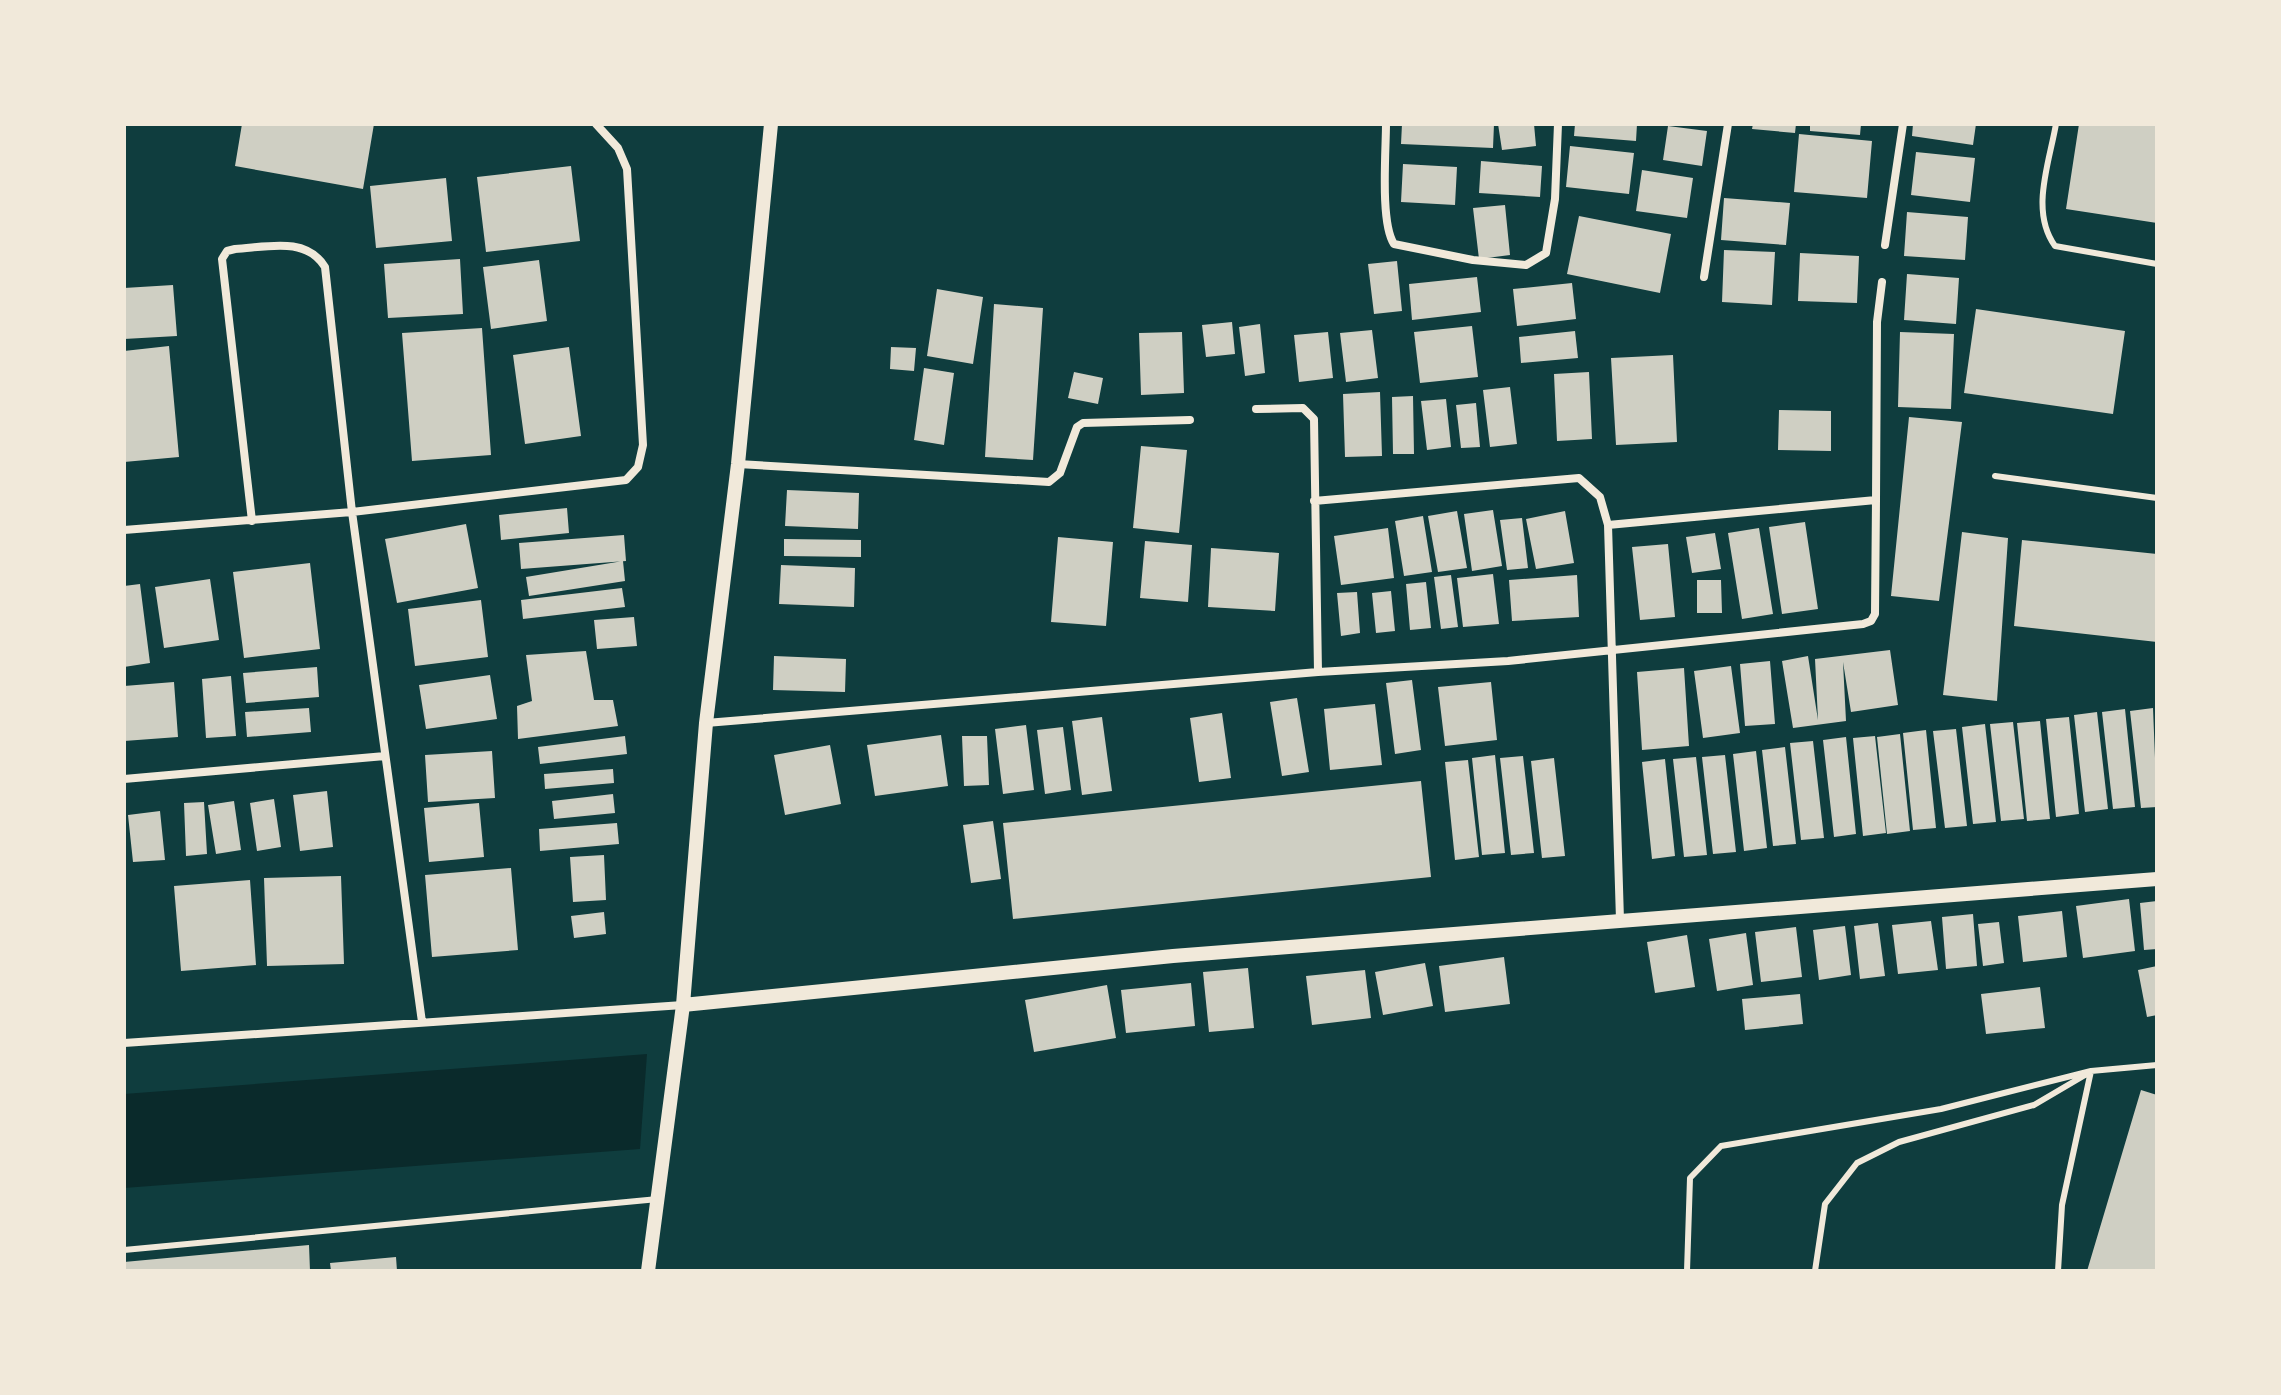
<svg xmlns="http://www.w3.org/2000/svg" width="2281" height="1395" font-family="Overpass,sans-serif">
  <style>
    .water { fill: #0a2a2b }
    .building { fill: #cfcfc3 }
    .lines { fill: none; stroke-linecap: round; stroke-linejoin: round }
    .service { stroke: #f1e9da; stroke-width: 6 }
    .minor { stroke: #f1e9da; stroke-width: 8 }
    .tertiary { stroke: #f1e9da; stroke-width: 14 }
  </style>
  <rect width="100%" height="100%" fill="#0f3d3e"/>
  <path class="water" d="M647,1054L640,1149L124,1188V1094Z"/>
  <path class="building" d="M242,124H374L363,189L235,166Z
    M1402,124H1494L1493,148L1401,144Z
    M1498,124H1534L1536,146L1502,150Z
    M1575,124H1637L1636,141L1574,136Z
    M1753,124H1796L1795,133L1752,129Z
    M1810,124H1861L1860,135L1810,131Z
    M1913,124H1976L1973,145L1912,136Z
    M2079,124H2157V223L2066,209Z
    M1668,126L1707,131L1702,166L1663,160Z
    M1799,134L1872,141L1867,198L1794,192Z
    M1570,146L1634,153L1629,194L1566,187Z
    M1916,152L1975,158L1970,202L1911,195Z
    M1481,161L1542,166L1540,197L1479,193Z
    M1403,164L1457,167L1455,205L1401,202Z
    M571,166L580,241L486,252L477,177Z
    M1642,170L1693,178L1687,218L1636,211Z
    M446,178L452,241L376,248L370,186Z
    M1724,198L1790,203L1786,245L1721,240Z
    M1505,205L1510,255L1479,259L1473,208Z
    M1907,212L1968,217L1965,260L1904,256Z
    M1579,216L1671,234L1660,293L1567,274Z
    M1724,250L1775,252L1772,305L1722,302Z
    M1800,253L1859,256L1857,303L1798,301Z
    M460,259L463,314L388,318L384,264Z
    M539,260L547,321L491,329L483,267Z
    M1397,261L1402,311L1374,314L1368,264Z
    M1907,274L1959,278L1956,324L1904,320Z
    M1477,277L1481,312L1412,320L1409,284Z
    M1572,283L1576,319L1517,326L1513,289Z
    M173,285L177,336L124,339V288Z
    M937,289L983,297L973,364L927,356Z
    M994,304L1043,308L1033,460L985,457Z
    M1976,309L2125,331L2113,414L1964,393Z
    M1232,322L1235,354L1206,357L1202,325Z
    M1260,324L1265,373L1245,376L1239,327Z
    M1472,326L1478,377L1420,383L1414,332Z
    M482,328L491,455L412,461L402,333Z
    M1372,330L1378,378L1346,382L1340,333Z
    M1575,331L1578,358L1521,363L1519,337Z
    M1182,332L1184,393L1141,395L1139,333Z
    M1328,332L1333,378L1299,382L1294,335Z
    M1900,332L1954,334L1951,409L1898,407Z
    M169,346L179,457L124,462V351Z
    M569,347L581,436L525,444L513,355Z
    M891,347L916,348L914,371L890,369Z
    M1673,355L1677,442L1616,445L1611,358Z
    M924,368L954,373L944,445L914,440Z
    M1074,372L1103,378L1098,404L1068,398Z
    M1589,372L1592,439L1557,441L1554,374Z
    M1510,387L1517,444L1490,447L1483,390Z
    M1380,392L1382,456L1345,457L1343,394Z
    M1413,396L1414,454H1393L1392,397Z
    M1446,399L1451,447L1427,450L1421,401Z
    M1476,403L1480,447L1461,448L1456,405Z
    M1779,410L1831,411V451L1778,450Z
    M1909,417L1962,422L1939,601L1891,596Z
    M1141,446L1187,450L1179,533L1133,528Z
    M787,490L859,493L858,529L785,526Z
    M567,508L569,533L501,540L499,515Z
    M1493,510L1502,566L1472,571L1464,514Z
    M1457,511L1467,568L1438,572L1428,516Z
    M1565,511L1574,563L1536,569L1526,519Z
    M1423,516L1432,572L1404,576L1395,521Z
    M1522,518L1528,568L1507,570L1500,520Z
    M1805,522L1818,609L1782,614L1769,527Z
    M466,524L478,588L397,603L385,539Z
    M1388,528L1394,578L1341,585L1334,536Z
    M1759,528L1773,614L1742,619L1728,533Z
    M1962,532L2008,538L1997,701L1943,695Z
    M1715,533L1721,569L1692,573L1686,537Z
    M624,535L626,561L521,569L519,543Z
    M1058,537L1113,542L1106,626L1051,622Z
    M784,539L861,540V557L784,556Z
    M2022,540L2157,554V642L2014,626Z
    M1145,541L1192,545L1188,602L1140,598Z
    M1668,544L1675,617L1640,620L1632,547Z
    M1211,548L1279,553L1275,611L1208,607Z
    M623,561L625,581L529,596L526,577Z
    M310,563L320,649L244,658L233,572Z
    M781,565L855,568L854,607L779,604Z
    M1493,574L1499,624L1463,627L1457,578Z
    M1451,575L1458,627L1441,629L1434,577Z
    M1577,575L1579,617L1512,621L1509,580Z
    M210,579L219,640L164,648L155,587Z
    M1697,580H1721L1722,613H1697Z
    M1426,582L1431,628L1410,630L1406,584Z
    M140,584L150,663L124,667V586Z
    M622,588L625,607L523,619L521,600Z
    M1391,591L1395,631L1376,633L1372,593Z
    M1357,592L1360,633L1341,636L1337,593Z
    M481,600L488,657L415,666L408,609Z
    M634,617L637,646L597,649L594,620Z
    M1890,650L1898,705L1851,712L1843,662L1846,721L1793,728L1782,661L1808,656L1818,720L1815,659Z
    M586,651L594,700H613L618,726L518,739L517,706L532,701L526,655Z
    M774,656L846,659L845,692L773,690Z
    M1770,661L1775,724L1745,726L1740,664Z
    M1731,666L1740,733L1703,738L1694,671Z
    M317,667L319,697L246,703L243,673Z
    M1684,668L1689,746L1642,750L1637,672Z
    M490,675L497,719L426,729L419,685Z
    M231,676L236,736L206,738L202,679Z
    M1412,680L1421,750L1395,754L1386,683Z
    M174,682L178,737L124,741V686Z
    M1491,682L1497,740L1445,746L1438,687Z
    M1297,698L1309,772L1282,776L1270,702Z
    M1375,704L1382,765L1330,770L1324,709Z
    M309,708L311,732L247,737L245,712Z
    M2153,708L2157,807L2141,808L2130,711Z
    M2125,709L2135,807L2113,809L2102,712Z
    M2097,712L2108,809L2085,812L2074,715Z
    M1222,713L1231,778L1199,782L1190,718Z
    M1102,717L1112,791L1082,795L1072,721Z
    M2069,717L2079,814L2056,817L2046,719Z
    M2040,721L2050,819L2027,821L2017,723Z
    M2013,722L2024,819L2001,821L1990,724Z
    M1985,724L1996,822L1973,824L1962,727Z
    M1026,725L1034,790L1003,794L995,729Z
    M1063,727L1071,790L1045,794L1037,730Z
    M1956,729L1967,826L1945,828L1933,731Z
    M1926,730L1936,828L1913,830L1903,733Z
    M1900,734L1910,831L1887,834L1877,737Z
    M941,735L948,786L875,796L867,745Z
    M625,736L627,754L540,764L538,747Z
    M962,736H987L989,785L964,786Z
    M1875,736L1886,833L1863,836L1853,738Z
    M1846,737L1856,834L1834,837L1823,740Z
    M1813,741L1824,838L1801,840L1790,743Z
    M830,745L841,804L785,815L774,755Z
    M1785,747L1796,844L1773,846L1762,750Z
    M492,751L495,798L428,802L425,755Z
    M1756,751L1767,848L1744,851L1733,754Z
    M1495,755L1505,853L1482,855L1472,758Z
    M1725,755L1736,852L1713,854L1702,757Z
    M1523,756L1534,853L1511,855L1500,758Z
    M1696,757L1707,855L1684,857L1673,759Z
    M1554,758L1565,856L1542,858L1531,761Z
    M1665,759L1675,856L1652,859L1642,762Z
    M1468,760L1479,857L1455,860L1445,762Z
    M613,769L614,783L545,789L544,774Z
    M1421,781L1431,877L1013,919L1003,823Z
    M327,791L333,847L300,851L293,795Z
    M613,794L615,813L554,819L552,801Z
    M274,799L281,847L257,851L250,803Z
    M234,801L241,850L216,854L208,805Z
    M204,802L207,854L186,856L184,803Z
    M479,803L484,857L429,862L424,808Z
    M160,811L165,860L133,862L128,815Z
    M993,821L1001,879L971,883L963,825Z
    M617,823L619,844L540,851L539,829Z
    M604,855L606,900L573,902L570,857Z
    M511,868L518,950L432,957L425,875Z
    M341,876L344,964L267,966L264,878Z
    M250,880L256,965L181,971L174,886Z
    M2129,899L2135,951L2083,958L2076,906Z
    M2157,901V949L2144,950L2140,903Z
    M2062,911L2067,957L2023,962L2018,916Z
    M604,912L606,934L574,938L571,916Z
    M1973,914L1977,966L1946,969L1942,917Z
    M1931,921L1938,970L1898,974L1892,925Z
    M1999,922L2004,963L1983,966L1978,924Z
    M1878,923L1885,976L1860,979L1854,926Z
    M1845,926L1851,975L1819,980L1813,930Z
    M1796,927L1802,977L1761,982L1755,932Z
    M1746,933L1753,985L1717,991L1709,939Z
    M1687,935L1695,987L1655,993L1647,942Z
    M1504,957L1510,1004L1445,1012L1439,966Z
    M1425,963L1433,1006L1383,1015L1375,972Z
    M2157,966V1015L2147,1017L2138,970Z
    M1248,968L1254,1028L1209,1032L1203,972Z
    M1365,970L1371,1018L1312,1025L1306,976Z
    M1191,983L1195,1026L1126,1033L1121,990Z
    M1107,985L1116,1038L1034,1052L1025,1000Z
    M2040,987L2045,1028L1986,1034L1981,994Z
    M1800,994L1803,1024L1745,1030L1742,999Z
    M2141,1090L2157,1095V1271H2087Z
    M309,1245L310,1271H124V1262Z
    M396,1257L397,1271H331L330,1263Z"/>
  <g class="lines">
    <path class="service" d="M2056,124C2049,164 2030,211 2055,246L2157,264
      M1995,476L2157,498
      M124,1250L658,1199
      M1687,1271L1690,1178L1721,1146L1941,1109L2091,1071L2157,1065
      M1815,1271L1825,1204L1857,1163L1899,1142L2034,1105L2085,1075
      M2058,1271L2062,1205L2091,1071"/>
    <path class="minor" d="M1386,124C1386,151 1380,223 1394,244L1473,260L1526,265L1546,253L1555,199L1558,124
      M1885,245L1903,124
      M1704,277L1728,124
      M1256,409L1303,408L1314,419L1318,672
      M738,464L1049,482L1060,473L1077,427L1083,423L1190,420
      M1876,500L1877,322L1882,282
      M1314,501L1579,478L1600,497L1608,525L1620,920
      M252,521L222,259L227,251L235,249C267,247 306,236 325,267L352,512L422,1022
      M124,530L352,512L626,480L638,467L643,445L627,169L618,148L596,124
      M706,723L1318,672L1508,661L1863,624L1871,621L1875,614L1876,500L1608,525
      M124,779L385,756
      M124,1043L683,1005"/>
    <path class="tertiary" d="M683,1005L1173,956L2157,879
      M648,1271L683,1005L706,723L738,464L771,124"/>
  </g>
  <rect width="2281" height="1395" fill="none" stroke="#f1e9da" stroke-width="252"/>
</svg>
